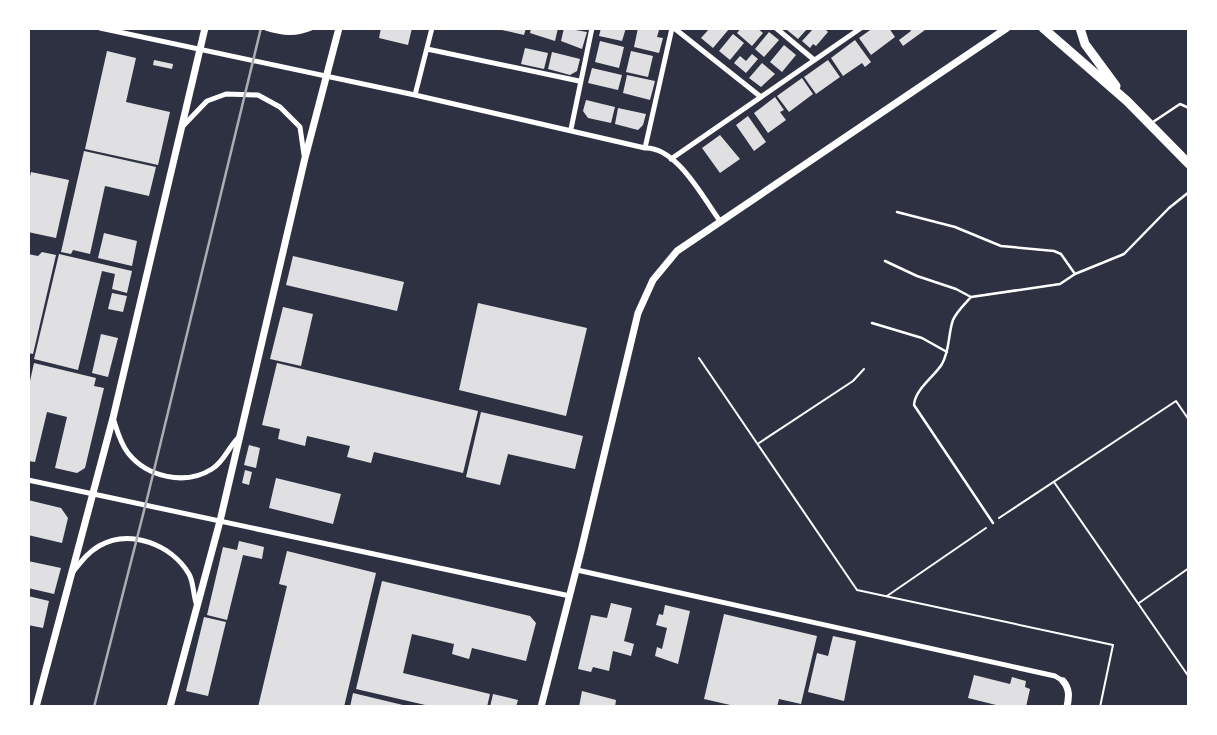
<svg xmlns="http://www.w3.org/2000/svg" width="1217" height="735" font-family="'Source Sans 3',sans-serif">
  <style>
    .building { fill: #e0e0e3 }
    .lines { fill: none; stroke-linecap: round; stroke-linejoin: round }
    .path { stroke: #fff; stroke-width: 2 }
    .service { stroke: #fff; stroke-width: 2.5 }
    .minor { stroke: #fff; stroke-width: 5 }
    .tertiary { stroke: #fff; stroke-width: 7 }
    .primary { stroke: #fff; stroke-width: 9 }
    .rail { stroke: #abadb3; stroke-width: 2.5 }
  </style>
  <rect width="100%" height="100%" fill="#2d3142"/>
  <path class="building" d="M381,28H412L408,45L379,38Z
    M503,28H526L524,35L502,30Z
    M531,28H558L555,41L530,33Z
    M564,28L587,32L582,49L561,41Z
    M601,28H626L622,41L599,36Z
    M638,28L659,30L657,37L663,38L659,53L634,47Z
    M710,28L729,29L713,48L701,38Z
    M741,28H757L763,33L752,46L737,33Z
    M789,28H808L798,39L787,30Z
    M814,28H824L828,32L816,46L813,44L810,48L802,41Z
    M873,28H889L895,37L871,55L859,38Z
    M909,28L925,30L903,46L899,40L911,31Z
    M769,32L779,40L764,57L755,49Z
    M733,34L744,43L730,60L719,51Z
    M855,40L871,62L865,67L862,63L843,76L831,58Z
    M600,41L624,47L619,68L595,62Z
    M784,45L796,55L782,72L770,62Z
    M525,48L548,53L544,69L521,64Z
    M107,51L136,58L126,102L170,112L158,165L85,149Z
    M631,51L653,56L648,77L626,72Z
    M552,52L580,59L577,71L570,75L548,69Z
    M752,54L758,59L746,73L734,63L740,56L746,61Z
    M154,60L173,64L172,69L153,65Z
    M828,60L840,77L816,94L804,77Z
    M762,63L775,74L761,87L749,78Z
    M592,68L622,75L618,90L588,83Z
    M627,75L655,81L650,100L623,93Z
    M802,78L813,94L789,112L777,96Z
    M775,97L784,110L780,112L786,120L768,133L754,113Z
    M586,100L615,107L611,123L588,118L583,111Z
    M618,108L646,114L643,125L638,130L615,124Z
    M748,116L766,142L754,151L736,125Z
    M720,135L740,159L720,173L702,148Z
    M84,151L156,167L149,196L105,186L90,254L73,250L71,254L61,252Z
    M31,172L69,180L56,238L28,232V185Z
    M104,233L137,241L132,266L98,258Z
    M42,252L56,255L33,354L28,353V254L38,256Z
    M59,254L132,271L127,293L112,289L115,274L102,271L78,370L34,359Z
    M293,256L404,282L397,311L286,285Z
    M112,293L127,296L123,312L108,309Z
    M478,303L587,328L566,416L459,390Z
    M283,307L313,314L301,366L270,359Z
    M101,334L118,338L108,377L92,373Z
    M34,363L96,378L94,386L104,388L85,468L77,473L55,468L67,417L47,412L35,462L28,461V390Z
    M277,363L478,411L463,473L374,452L371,463L347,457L350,446L307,436L305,446L278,439L280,429L262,425Z
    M481,412L583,436L575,469L508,454L500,485L466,477Z
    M249,445L260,448L256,468L244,465Z
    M245,470L252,472L249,485L242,483Z
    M276,478L341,494L333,524L269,508Z
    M28,500L61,508L68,518L62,543L28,535Z
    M239,541L264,547L262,559L243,555L227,620L207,615L223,547L237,550Z
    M287,551L376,573L344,707H258L287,586L279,584Z
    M28,561L61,568L54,594L28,588Z
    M382,581L530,616L536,623L526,661L472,648L469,659L452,654L454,644L412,634L403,673L490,694L487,707H434L356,689Z
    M28,596L49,601L43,628L28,625Z
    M611,603L632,608L624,641L634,644L631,656L613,651L609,671L593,667L591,672L578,669L591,615L607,618Z
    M665,605L690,611L678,664L655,656L657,647L662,649L667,628L656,625L659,614L663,615Z
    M724,614L817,636L801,704L779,699L777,707H739L704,699Z
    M204,617L226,622L208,696L186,691Z
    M833,636L856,641L844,701L808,692L817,653L828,656Z
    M974,675L1010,684L1012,677L1026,681L1025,687L1030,689L1026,707H996V705L968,698Z
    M582,691L616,700L615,707H579Z
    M353,693L407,706V707H350Z
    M493,694L518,700L516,707H490Z"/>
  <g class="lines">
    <path class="path" d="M699,358L857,590L1113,645L1100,707
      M759,443L853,381L864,369
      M1054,482L1189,677
      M999,518L1176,401L1189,420
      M887,596L986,528
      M1139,603L1189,568"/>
    <path class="service" d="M1153,122L1180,104L1189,108
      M897,212L955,227L1001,246L1054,251L1061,254L1075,274
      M885,261L917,276L956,289L971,297L1060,284L1075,274L1124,254L1169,208L1189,192
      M971,297C965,304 957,311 953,320C948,334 950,350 942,364C934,377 915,389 914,405L993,523
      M872,323L922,338L947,352"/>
    <path class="minor" d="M100,28L415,95L645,148C677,147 703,198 720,221
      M266,28C283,33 295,35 311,28
      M674,28L761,97
      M776,28L813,59
      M427,49L579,81
      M415,95L432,28
      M183,126L207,101L226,94L258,95L280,107L300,127L304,155
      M571,129L592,28
      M645,148L672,28
      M671,159L861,28
      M113,418C117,430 120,443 128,453C147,477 185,486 212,469C225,461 228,447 239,437
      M28,480L570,596
      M577,570L1055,676L1063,681
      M72,573C81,562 87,553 99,546C130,528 172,545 189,574C194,583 193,596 197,606"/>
    <path class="tertiary" d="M1063,681C1070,689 1069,697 1067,707
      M36,707L113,418L205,28
      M170,707L220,521L305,158L339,28
      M541,707L581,551L638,313L653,280L677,251L1007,28"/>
    <path class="primary" d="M1043,28L1127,101L1189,164
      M1080,28L1085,44L1116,86"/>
    <path class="rail" d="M94,707L148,495L261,28"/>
  </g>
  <rect width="1217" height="735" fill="none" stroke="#ffffff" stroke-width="60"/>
</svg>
